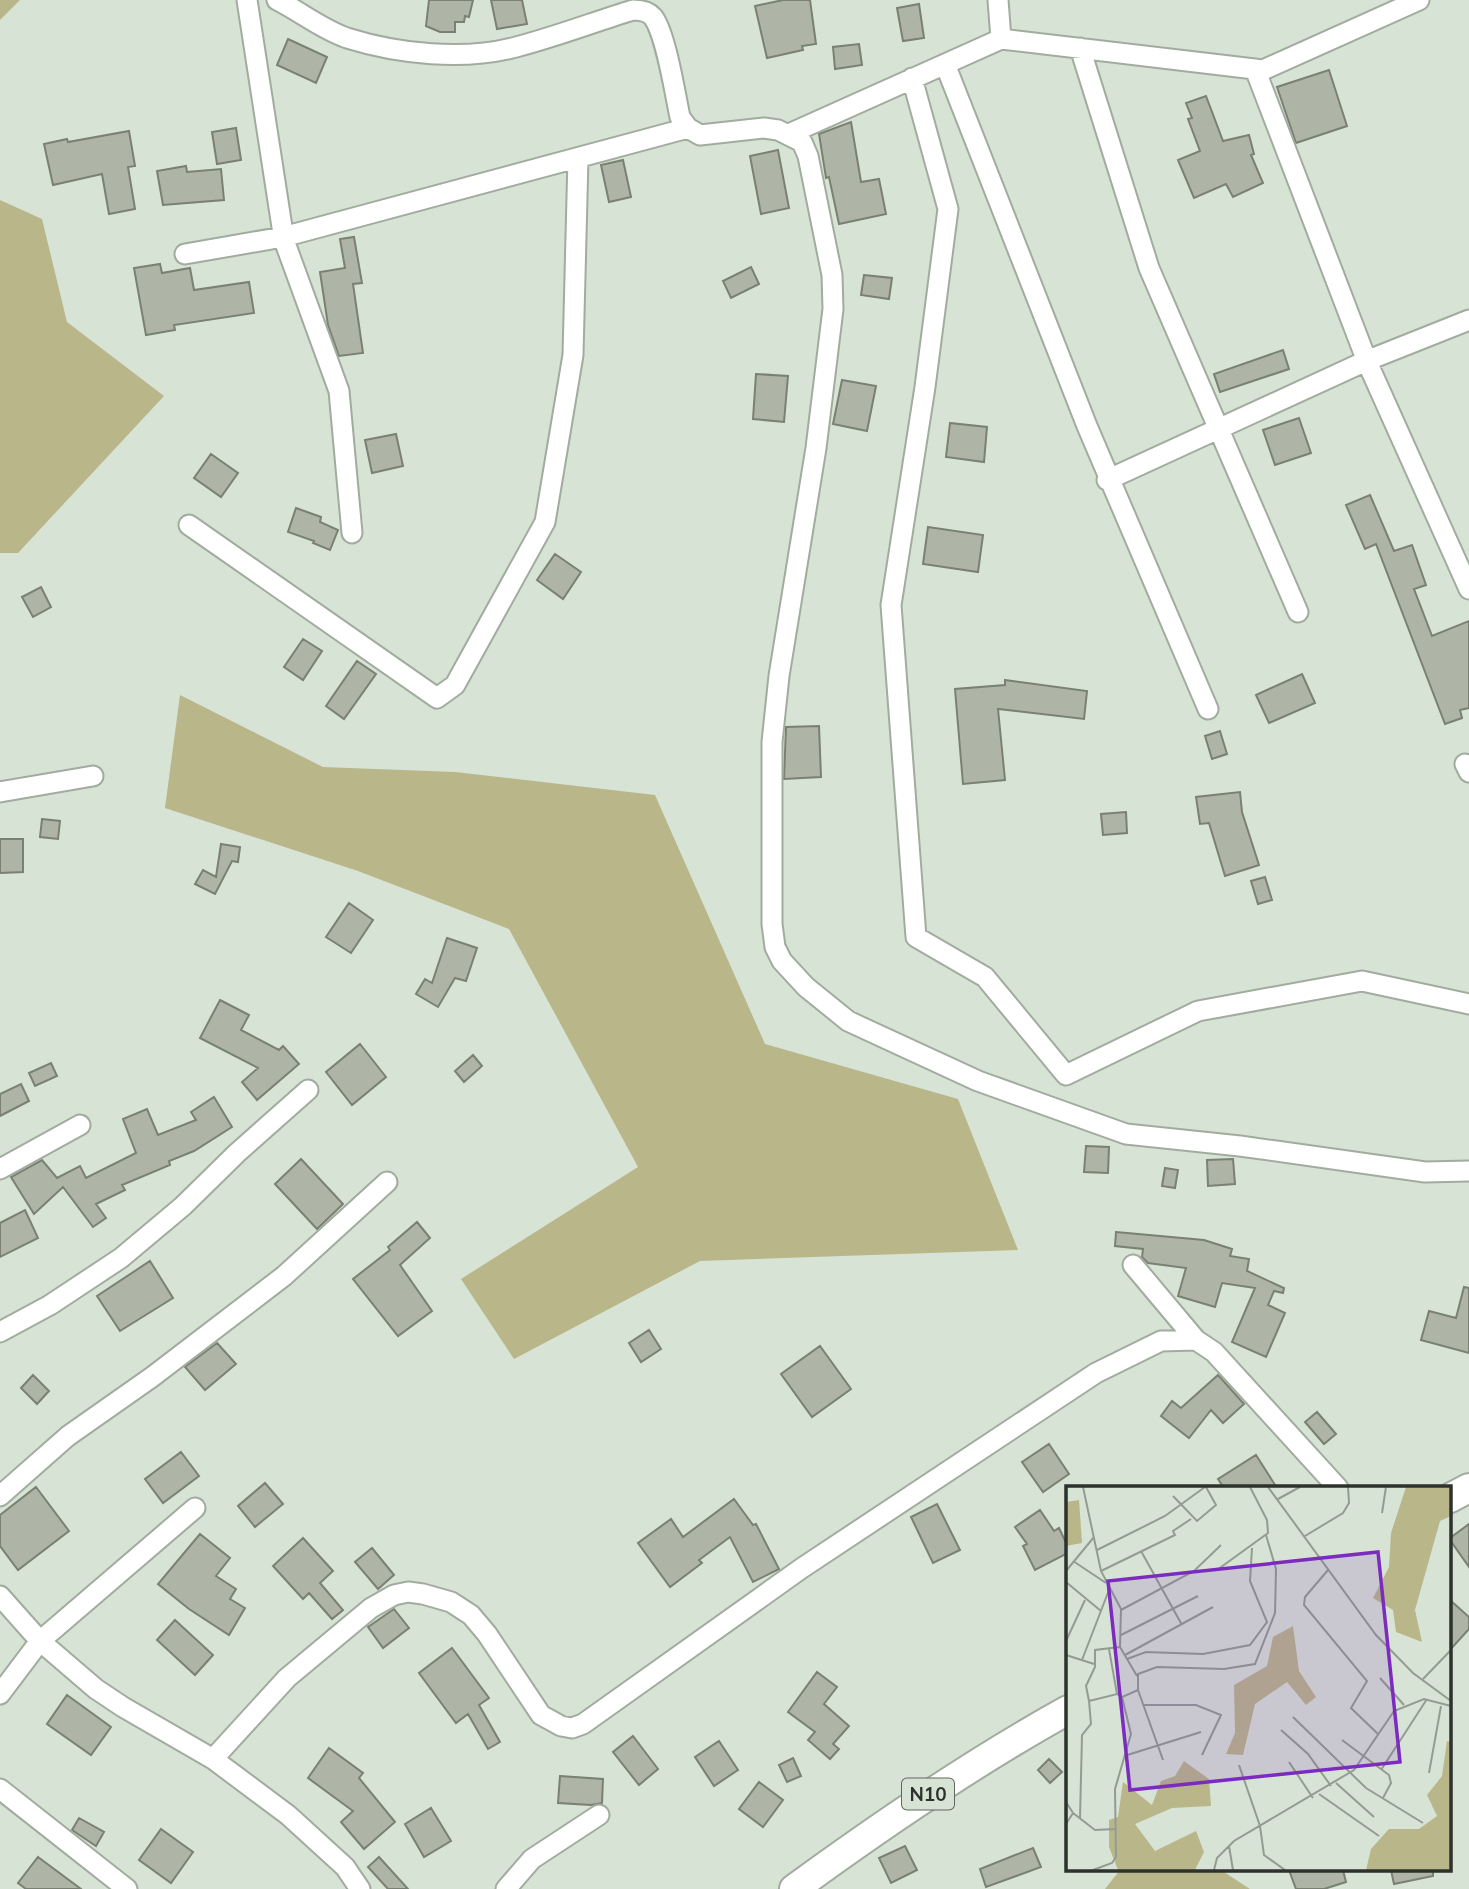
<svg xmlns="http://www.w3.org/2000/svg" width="1469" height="1889" font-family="Mulish,sans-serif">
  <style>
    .green { fill: #b9b78a }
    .building { fill: #afb5a6; stroke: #7a8072; stroke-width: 2 }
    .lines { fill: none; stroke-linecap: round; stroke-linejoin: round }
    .minor-casing { stroke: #a1ac9f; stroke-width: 23 }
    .highway-casing { stroke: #a1ac9f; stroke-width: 32 }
    .minor { stroke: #fff; stroke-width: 19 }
    .highway { stroke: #fff; stroke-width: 28 }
    .labels { text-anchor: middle; stroke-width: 6; stroke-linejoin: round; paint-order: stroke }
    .shield { fill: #d7e3d5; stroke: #61675f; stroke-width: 2 }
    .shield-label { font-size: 19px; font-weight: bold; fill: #2e322d }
    .inset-road { fill: none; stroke: #939c92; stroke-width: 2 }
    .view { fill: #7b2cbf; fill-opacity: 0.15; stroke: #7b2cbf; stroke-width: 3.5 }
    .inset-edge { fill: none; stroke: #2e322d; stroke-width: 3.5 }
  </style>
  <rect width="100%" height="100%" fill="#d7e3d5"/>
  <path class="green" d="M0,0H20L0,20Z
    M0,200L42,219L67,322L164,396L18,553H0Z
    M180,695L323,767L455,772L655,795L765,1044L958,1099L1018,1250L700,1261L514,1359L461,1279L638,1167L509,929L358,871L165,808Z
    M1120,1870H1221L1250,1889H1105Z"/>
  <path class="building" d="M429,0H473L469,17L465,16L464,22H455V32H440L426,26Z
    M491,0H522L527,24L497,29Z
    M783,0H810L816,44L802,46L803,50L767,58L755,6Z
    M919,4L924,38L903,41L897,8Z
    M288,39L327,57L316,83L277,65Z
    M859,44L862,65L835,69L833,47Z
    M1329,70L1347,126L1296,143L1277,87Z
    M1206,96L1223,141L1249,135L1254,154L1251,155L1263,183L1233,197L1226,184L1194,198L1178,160L1200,151L1188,119L1192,118L1186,103Z
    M851,122L861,182L879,179L886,214L839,224L829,177L826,178L819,134Z
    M236,128L241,160L217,164L212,132Z
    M129,131L135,166L128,167L135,209L109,214L102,174L53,185L44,144L67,139L68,142Z
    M778,150L789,208L761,214L750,156Z
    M623,160L631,197L609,202L601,165Z
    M186,166L187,172L221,169L224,200L163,205L157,171Z
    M354,237L362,283L353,284L363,353L339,356L328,325L320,272L345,268L340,239Z
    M160,264L162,273L190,268L194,290L249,282L254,313L174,325L175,330L146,335L134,268Z
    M751,267L759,284L731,298L723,281Z
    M864,275L892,278L889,299L861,295Z
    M1283,350L1289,369L1220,392L1214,374Z
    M756,374L788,376L784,422L753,419Z
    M842,380L876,386L867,431L833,424Z
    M1299,418L1311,453L1275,465L1263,430Z
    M950,423L987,427L984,462L946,457Z
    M396,434L403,466L372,473L365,440Z
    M211,454L238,473L221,497L194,478Z
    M1370,495L1394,551L1412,545L1426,585L1414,589L1432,636L1469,621V708L1460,710L1462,718L1445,724L1376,544L1365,549L1346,505Z
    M296,508L321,517L320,522L338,530L330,550L313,543L314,541L288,532Z
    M928,527L983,535L978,572L923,564Z
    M555,554L581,572L563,599L537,580Z
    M41,587L51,607L33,617L22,597Z
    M303,639L322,651L303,680L284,667Z
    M357,661L376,674L344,719L326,706Z
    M1302,674L1315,703L1269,723L1256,695Z
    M1005,680L1087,691L1084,719L998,709L1005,780L963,784L955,689L1005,685Z
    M819,726L821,777L784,779L786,727Z
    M1220,731L1227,754L1212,759L1205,736Z
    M1240,792L1242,812L1259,865L1225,876L1209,823L1200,824L1196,797Z
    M1126,812L1127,833L1103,835L1101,814Z
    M42,819L60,821L58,839L40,837Z
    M0,839H23V872L0,873Z
    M221,844L240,847L238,862L232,861L215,894L195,884L203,870L216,877Z
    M1265,877L1272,900L1258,904L1251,881Z
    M349,903L373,920L351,953L326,937Z
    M447,938L477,948L466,981L455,978L438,1007L416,994L425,979L432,983Z
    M220,1000L249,1015L241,1030L279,1050L283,1046L299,1064L257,1100L242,1082L258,1068L200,1038Z
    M360,1044L386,1077L352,1105L326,1072Z
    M473,1055L482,1066L464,1082L455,1071Z
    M51,1063L57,1076L35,1086L29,1073Z
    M21,1084L29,1101L0,1116V1094Z
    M214,1097L232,1127L194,1151L169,1161L170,1165L122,1185L125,1190L96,1204L106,1218L93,1227L63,1187L34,1214L11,1177L42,1160L57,1178L80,1166L86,1178L136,1153L123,1119L147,1109L158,1135L196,1120L191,1112Z
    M1086,1146L1109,1147L1108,1173L1084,1172Z
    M301,1159L343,1204L317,1229L275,1184Z
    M1233,1159L1235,1184L1208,1186L1207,1160Z
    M1165,1168L1178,1170L1175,1188L1162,1186Z
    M25,1210L38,1238L0,1257V1223Z
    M417,1222L430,1238L400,1265L432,1311L398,1336L353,1279L390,1250L388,1247Z
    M1116,1232L1204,1240L1232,1249L1230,1256L1249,1259L1247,1271L1284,1288L1283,1293L1274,1291L1268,1305L1285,1313L1266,1357L1232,1342L1255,1288L1222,1283L1215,1307L1178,1296L1186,1268L1148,1263L1142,1257L1143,1249L1115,1246Z
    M150,1261L173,1298L120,1331L97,1296Z
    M1464,1287L1469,1288V1353L1421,1340L1429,1311L1456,1318Z
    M649,1330L661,1349L641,1362L629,1343Z
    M217,1343L236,1364L205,1390L185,1367Z
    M820,1346L851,1389L812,1417L781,1374Z
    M33,1375L49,1391L37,1404L21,1388Z
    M1218,1375L1244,1404L1223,1423L1211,1410L1189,1438L1161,1416L1172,1401L1181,1408Z
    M1317,1412L1336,1434L1324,1444L1305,1422Z
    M1049,1444L1069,1474L1043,1492L1022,1462Z
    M181,1452L199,1476L163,1503L145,1479Z
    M1256,1455L1277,1488H1224L1218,1479Z
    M265,1483L283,1504L255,1527L238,1506Z
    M36,1487L69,1531L18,1570L0,1546V1515Z
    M734,1499L753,1525L756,1524L779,1569L753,1582L730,1537L699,1560L702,1563L670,1587L638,1543L671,1519L683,1537Z
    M937,1504L960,1550L933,1563L911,1517Z
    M1040,1510L1054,1531L1059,1528L1068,1547V1553L1035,1570L1023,1546L1027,1544L1015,1527Z
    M1469,1524V1567L1450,1540V1538Z
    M200,1534L230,1558L216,1576L236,1589L230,1599L245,1608L229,1635L189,1609L158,1584Z
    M303,1538L333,1571L320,1583L343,1610L332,1619L309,1593L303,1599L273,1566Z
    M372,1548L394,1575L378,1589L355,1562Z
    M1450,1600L1469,1617V1629L1450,1650Z
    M394,1609L409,1628L383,1648L368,1627Z
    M175,1620L213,1655L195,1675L157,1640Z
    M452,1648L489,1698L479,1705L500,1742L488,1749L468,1714L456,1723L419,1673Z
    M817,1672L837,1687L824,1704L849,1726L833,1744L839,1749L830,1759L808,1740L815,1732L788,1712Z
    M67,1695L111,1727L91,1755L47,1724Z
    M633,1736L658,1769L639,1785L613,1752Z
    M719,1741L738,1770L714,1786L695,1757Z
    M329,1748L363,1773L359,1778L395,1822L364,1849L341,1822L353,1811L308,1778Z
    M793,1758L801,1776L787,1782L779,1765Z
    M1049,1759L1062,1772L1050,1783L1038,1770Z
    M560,1776L603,1779L602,1803L591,1805L558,1803Z
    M759,1782L783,1800L763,1827L739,1809Z
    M431,1808L451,1841L424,1857L405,1824Z
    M79,1818L104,1832L96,1846L72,1830Z
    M161,1829L193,1852L171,1883L139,1860Z
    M905,1846L917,1870L891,1883L879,1858Z
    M1033,1848L1041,1867L986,1887L980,1869Z
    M38,1857L81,1889H26L18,1883Z
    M379,1857L408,1889H388L368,1867Z
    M1289,1870H1343L1346,1882L1324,1889H1296Z
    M1391,1870H1433V1876L1394,1884Z"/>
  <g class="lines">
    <g class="minor-casing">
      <path id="minor" d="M247,0L284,240L339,391L352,533
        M277,0C301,12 321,29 347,38C398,54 464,61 516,47C555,37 594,22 633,10C640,10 648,11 653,17C666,34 675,94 680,117L688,128L700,135L764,128L778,130L802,142L808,156L832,275L833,309L816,448L779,676L772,742V924L775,947L782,961L806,987L848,1021L978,1081L1126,1134L1240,1146L1425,1172L1469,1171
        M998,0L1001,39
        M1080,48L1149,268L1298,612
        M945,64L1087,426L1208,709
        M1255,69L1368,364L1469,589
        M912,78L948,209L925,387L891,605L916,937L985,977L1066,1075L1198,1011L1362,981L1469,1004
        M789,134L1001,39L1263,70L1419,0
        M185,254L283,237L688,128
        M1107,480L1366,361L1469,320
        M189,525L437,698L455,685L545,522L573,355L578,158
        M1465,764L1469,772
        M0,792L93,776
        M0,1169L80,1125
        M1133,1265L1196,1340
        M0,1332L50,1305L121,1258L183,1206L237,1153L308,1090
        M0,1496L68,1436L152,1377L284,1276L387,1182
        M0,1596L40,1641L96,1689L123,1707L213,1759L288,1815L345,1867L360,1889
        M0,1694L40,1641L195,1508
        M213,1759L287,1678L371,1608L394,1595L408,1592L423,1594L451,1602L471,1615L487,1634L541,1715L561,1726L572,1728L583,1724L802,1568L1096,1373L1161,1341L1196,1340L1214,1352L1338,1488
        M0,1789L127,1889
        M506,1889L532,1859L599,1815"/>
    </g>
    <g class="highway-casing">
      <path id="highway" d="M1450,1498L1469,1488
        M794,1889C883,1824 972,1763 1068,1710"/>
    </g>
    <use href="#minor" class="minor"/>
    <use href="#highway" class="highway"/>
  </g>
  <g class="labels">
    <rect class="shield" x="902" y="1778.5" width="52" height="31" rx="5"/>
    <g class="shield-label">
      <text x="928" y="1801">N10</text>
    </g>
  </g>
  <g transform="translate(1066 1486)">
    <rect width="385" height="385" fill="#d7e3d5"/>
    <path d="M340,1H385V30L374,35L349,124L356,156L330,146L327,124L307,112L323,81L325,47ZM13,14L16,57L0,60V16ZM227,140L233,185L250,211L240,219L221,196L189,218L177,269L160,268L169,247L168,199L201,180L207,151ZM381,255L385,256V384H300L305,363L323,343H353L371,330L361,309L376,290ZM118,275L143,293L145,320L106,322L69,338L89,365L130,345L138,366L129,384H52L43,361V334L52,331L57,296L86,319L95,295L109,290Z" fill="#b9b78a"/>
    <path class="inset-road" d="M17,1L35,85L55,123L54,161L71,190M202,1L310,149L347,187L385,215M107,10L131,35L150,19L140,1M212,13L234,1M316,27L320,1M239,50L277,27L283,17L282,1M31,64L99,30L139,1M75,65L116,139M7,75L40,97M151,84L202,47L201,34L184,1M262,84L239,111L238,119L301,195L285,222L312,248M0,85L28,51M35,85L109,49L107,45L125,33M0,96L35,125M55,124L128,85L155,59M55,149L132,110M0,155L19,114M43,163L51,208M0,169L28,178M59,169L147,121M61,173L80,166L137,168L184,159L201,136L184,95L186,62M16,174L43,104M314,192L338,219M357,193L385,164M72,204L97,274M23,215L20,200L29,181V164L54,161M78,219H130L155,229L136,269M227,231L300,302L357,337M215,244L242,268L265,300M276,254L323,289L325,297L317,312M58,270L135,246M223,276L247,312M173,279L194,340L198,369L219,384M315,284L361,213M363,287L375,220M270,297L308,331M253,308L313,350M0,316L7,327L0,338M7,327L29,344L49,343M14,332L16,249L25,238L23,215L51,208L56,211M163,360L167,384M27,384L46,377L50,371L49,303L65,248L56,211L72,204V188L91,181L158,183L189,178L209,127L210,83L200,49M148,384L151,372L168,355L288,284L328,225L358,213L385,220"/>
    <path class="view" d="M312,66L334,276L64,304L42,95Z"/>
    <rect width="385" height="385" class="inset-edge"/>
  </g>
</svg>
